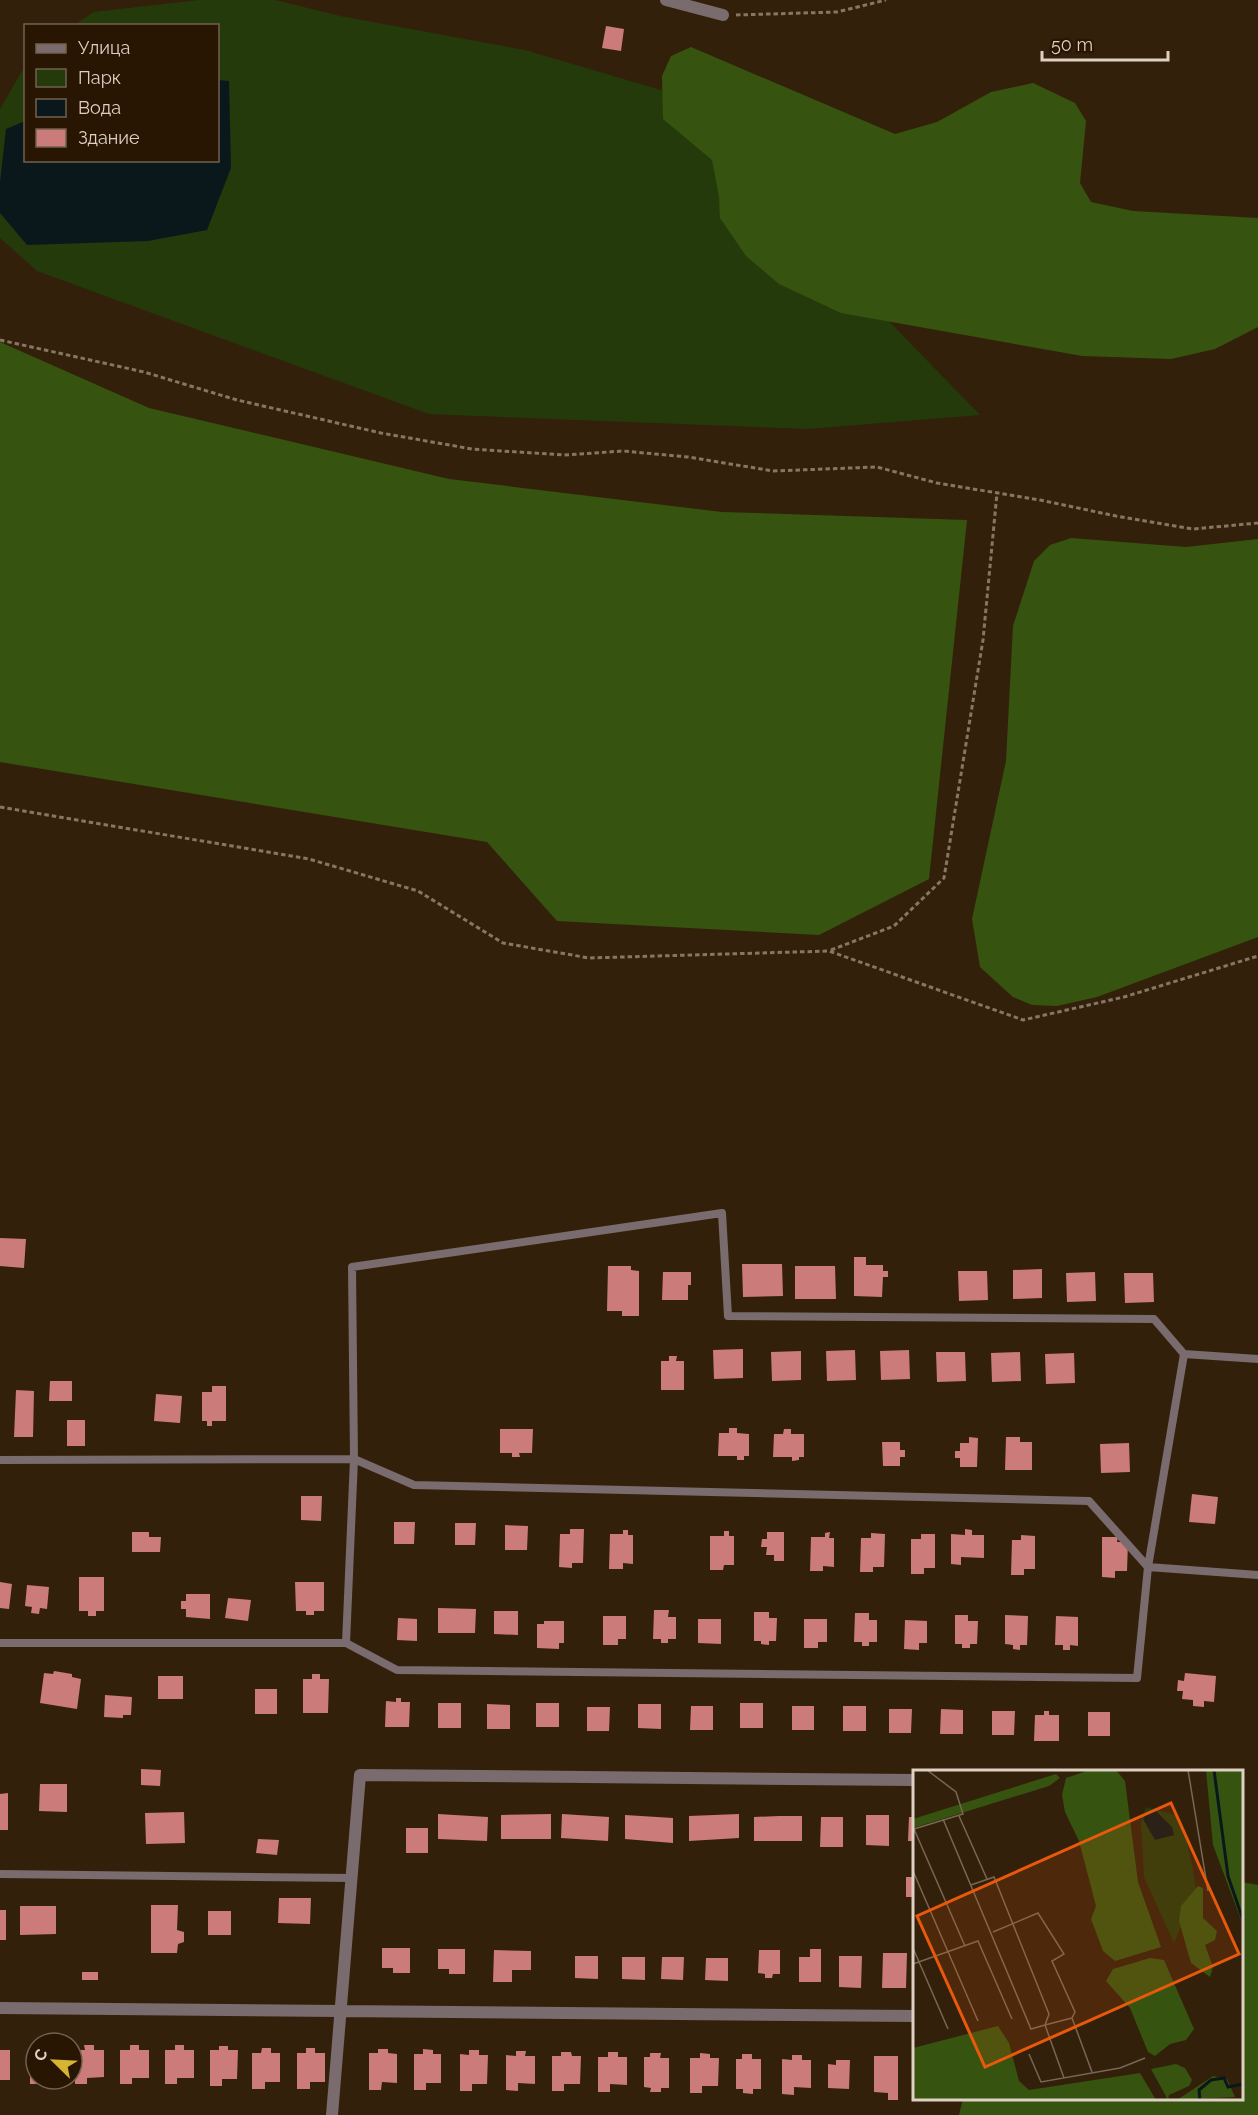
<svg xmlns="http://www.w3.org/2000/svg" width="1258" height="2115" font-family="Raleway,sans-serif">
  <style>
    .green { fill: #253a0b }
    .forest { fill: #36540f }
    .water { fill: #0a181b }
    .building { fill: #cb7b79 }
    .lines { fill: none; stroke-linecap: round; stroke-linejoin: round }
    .path { stroke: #867664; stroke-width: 3; stroke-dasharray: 4.5 3; stroke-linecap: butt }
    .service { stroke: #7a6b6e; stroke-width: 8 }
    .minor { stroke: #7a6b6e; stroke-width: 12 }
    .inset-river { fill: none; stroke: #0a181b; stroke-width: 3 }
    .inset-road { fill: none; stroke: #776754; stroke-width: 1.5 }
    .view { fill: #e8590c; fill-opacity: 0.15; stroke: #e8590c; stroke-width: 3 }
    .inset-edge { fill: none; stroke: #ded1c4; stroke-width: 3 }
  </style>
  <rect width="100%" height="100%" fill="#33200a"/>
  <path class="green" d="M199,0H275L340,16L525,50L688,98L879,311L980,415L807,429L429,414L37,271L0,238V109L25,66L26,160H218V26L74,25L94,12Z"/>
  <path class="forest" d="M691,47L895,134L937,122L991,92L1033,83L1075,103L1086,121L1080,183L1091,202L1133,211L1258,218V327L1215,349L1171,359L1082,356L841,313L779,284L746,256L720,218L719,197L712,160L663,119L662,76L671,56Z
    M0,342L149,408L449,479L722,512L967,520L929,879L819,935L557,921L487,842L0,762Z
    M1071,538L1186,547L1258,539V937L1097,997L1057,1006L1032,1005L1013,997L980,967L972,919L1006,761L1013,626L1034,561L1050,545Z
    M1242,1882L1258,1885V2115H959L963,2099L1242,2098Z"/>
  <path class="water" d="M218,80L229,81L231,168L207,230L148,241L27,245L0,213V182L6,129L25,121L26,160H218Z"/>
  <path class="building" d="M606,26L624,29L621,51L602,48Z
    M0,1238L26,1239L24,1268L0,1266Z
    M854,1257H866V1265H883V1271H888V1277H883L882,1297L854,1296Z
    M742,1264H782L783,1296L743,1297Z
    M608,1266H631V1270L639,1271V1316H622V1311H607Z
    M795,1266H835L836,1299H795Z
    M1042,1269V1298L1013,1299V1270Z
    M958,1271H987L988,1300L959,1301Z
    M663,1272H691V1285H688V1300H662Z
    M1095,1272L1096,1301L1067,1302L1066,1273Z
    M1124,1273H1153L1154,1302L1125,1303Z
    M743,1349V1378L714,1379L713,1350Z
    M855,1350L856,1380L827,1381L826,1351Z
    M909,1350L910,1379L881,1380L880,1351Z
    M801,1351V1380L772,1381L771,1352Z
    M936,1352H965L966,1381L937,1382Z
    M1020,1352L1021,1381L992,1382L991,1353Z
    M1074,1353L1075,1383L1046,1384L1045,1354Z
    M669,1356H677L676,1361H684V1390H661V1361H669Z
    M50,1381H72V1401H49Z
    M212,1386H226V1421H212V1426H207V1421H202V1392H212Z
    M16,1390L34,1391L33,1437H14Z
    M156,1394L182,1396L180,1423L154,1421Z
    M67,1420H85V1446H67Z
    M729,1428H737V1433L749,1434V1456H744V1460H737V1456H718L719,1433H729Z
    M500,1429H533L532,1453H519L520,1457H512V1453H500Z
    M784,1429H791V1434H804V1457H799V1460L792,1461V1457H773L774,1434H783Z
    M969,1437L978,1438L977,1467H960V1458H955V1451H960V1443H969Z
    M1006,1437H1020V1442H1032V1470H1005Z
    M882,1442H900V1450H905V1457H900V1466H883Z
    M1129,1443L1130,1472L1101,1473L1100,1444Z
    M1192,1494L1218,1497L1215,1524L1189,1522Z
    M301,1496H322L321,1521L301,1520Z
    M394,1522H415L414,1544H394Z
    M455,1523H476L475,1545H455Z
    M505,1525L528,1526L527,1550H505Z
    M570,1529H584L583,1563H572V1568L559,1567L560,1534H570Z
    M965,1529L972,1530V1535H984V1558L961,1557V1565L951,1564V1534L965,1535Z
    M623,1530H628V1535H633V1564L623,1563V1569H609L610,1534H623Z
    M724,1531H729V1536H734V1565H724L723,1570H710V1536H724Z
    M132,1532H149V1537H161L160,1552H132Z
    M767,1532H784V1561H774V1555H766L767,1547H761L762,1539H767Z
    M830,1532L829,1538H834V1567L823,1566V1571H810L811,1537H825V1533Z
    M871,1533L885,1534L884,1567H873V1572H860L861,1538H871Z
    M921,1534H935V1568H924V1574H911V1539H921Z
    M1021,1535L1035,1536V1569H1024V1575H1011L1012,1540H1021Z
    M1102,1537H1118L1117,1542H1128L1127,1571H1115V1578L1102,1577Z
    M79,1577H104V1611H96V1616H88V1611H79Z
    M0,1582L12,1584L9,1609L0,1608Z
    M295,1582H324V1611H314V1615H306V1611H296Z
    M27,1585L49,1587L47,1609L40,1608L39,1614L31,1613L32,1607L25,1606Z
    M186,1594H210V1619L186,1617V1609H181V1601H186Z
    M228,1598L251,1600L248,1621L225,1618Z
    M438,1608L476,1609L475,1633H438Z
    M654,1610H669L668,1617H676V1639H668V1643H661V1639H653Z
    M494,1611H518V1635L494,1634Z
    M754,1612H769V1618H777L776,1641H769V1645L761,1644V1641H754Z
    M855,1613H869V1620H877V1642H869V1646H862V1642H854Z
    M955,1615H968V1621H978L977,1644H970V1648H962V1644H955Z
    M1005,1615L1028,1616L1027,1645H1020V1650L1013,1649V1645L1005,1644Z
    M603,1616H626V1639H618V1645H603Z
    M1056,1616L1078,1617V1646L1070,1645V1650H1063V1645H1055Z
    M398,1618L417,1619V1641L397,1640Z
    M698,1619H721V1644L698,1643Z
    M804,1619H827V1642H818V1648H804Z
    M905,1620L927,1621V1643H919V1650L904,1649Z
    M544,1621H564V1643H559V1649L537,1648V1624H544Z
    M54,1671L72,1674V1677L81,1679L77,1709L40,1703L44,1673L53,1674Z
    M1185,1673L1216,1676L1214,1702L1204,1701V1707L1193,1706V1700L1182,1699L1183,1691H1177L1178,1680L1184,1681Z
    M312,1674H320V1679H329L328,1713H303V1679H312Z
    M158,1676H183V1699H158Z
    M255,1689H277V1714H255Z
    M105,1695L132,1697L131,1715H123V1718L104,1717Z
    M396,1698H401V1702H410L409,1727H385L386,1701L396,1702Z
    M438,1703H461V1728H438Z
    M536,1703H559V1727H536Z
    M740,1703H763V1728H740Z
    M487,1704L510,1705V1729H487Z
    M638,1704H661V1729L638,1728Z
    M691,1706H713V1730H690Z
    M792,1706H814V1730H792Z
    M843,1706H866V1731H843Z
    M587,1707H610L609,1731H587Z
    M889,1709H912L911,1733H889Z
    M941,1709L963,1710V1734H940Z
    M992,1711H1015L1014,1735H992Z
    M1044,1711H1049V1715H1059V1741H1034L1035,1715H1044Z
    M1088,1712H1110V1736H1088Z
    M141,1769L161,1770L160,1786L141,1785Z
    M40,1784H67V1812L39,1811Z
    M8,1793V1830H0V1794Z
    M184,1812L185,1843L146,1844L145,1813Z
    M438,1814L488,1817L487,1841L438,1839Z
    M551,1814V1839H501V1815Z
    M562,1814L609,1817L608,1841L561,1838Z
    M739,1814V1838L689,1841V1816Z
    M625,1815L673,1818V1843L625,1839Z
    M866,1815H889V1846L866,1845Z
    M779,1816H802V1841H754V1817Z
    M821,1817H843V1847H820Z
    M909,1817H914V1841H908Z
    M406,1828H428V1853H406Z
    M258,1839L279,1840L277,1855L256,1853Z
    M906,1877H914V1897H906Z
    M279,1898H311L310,1924L278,1923Z
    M151,1905H178L177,1930L184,1932V1942L178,1944L177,1953H151Z
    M20,1906H56V1934L20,1935Z
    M0,1910H6V1940H0Z
    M208,1911H231V1935H208Z
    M382,1948H410V1973H393V1968H382Z
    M438,1949H465V1974H449V1969H438Z
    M810,1949H821V1982H799V1957H810Z
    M494,1950L531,1951V1970H512V1982H493Z
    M759,1950H780V1974H773L772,1978H765V1974L758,1973Z
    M883,1953H907L906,1988H882Z
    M575,1956H598V1979L575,1978Z
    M839,1956H862L861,1988L839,1987Z
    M622,1957H645V1980L622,1979Z
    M662,1957H684L683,1980L661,1979Z
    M706,1958H728V1981L705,1980Z
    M82,1972H98V1980H82Z
    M84,2045H94V2050H104V2077L87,2078V2084H75V2050H85Z
    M130,2045H139V2050H149V2078H132V2084H120V2050H130Z
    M175,2045H184V2050H194V2078H177V2084H165V2050H175Z
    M219,2046H228V2050H238L237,2079H222V2086H210V2050H219Z
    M262,2048H271V2053H280V2082H265V2089H252V2053H261Z
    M306,2048H315V2053H325V2082H310V2089H297V2053H306Z
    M378,2049H388V2053L397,2054V2083L382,2082L381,2090H369V2053H378Z
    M423,2049L433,2050V2054H441V2083H426V2090H414V2054H423Z
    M0,2050H10V2080H0Z
    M30,2050H36V2079H42V2084H30Z
    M469,2050H479V2055H488L487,2084H472V2091H460V2054L469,2055Z
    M516,2051H526L525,2056H535V2084L518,2083V2091L506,2090V2055L516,2056Z
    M561,2052H571L572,2056H581L580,2084H564V2091H552V2056H561Z
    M608,2052H618V2057H627V2085L610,2084V2092H598V2057H608Z
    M650,2053H661L660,2058H669V2088H661V2092H650L651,2088L644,2087V2057H650Z
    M700,2053L710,2054V2058H719L718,2086H702V2093H690V2058H700Z
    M742,2054H752V2059H761V2089H753V2094L743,2093V2089H736V2059H742Z
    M792,2055H802V2060H811V2088L794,2087V2095L782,2094V2059L792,2060Z
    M874,2056H898V2100H888V2093L874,2092Z
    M836,2060H850L849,2089L828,2088V2064L836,2065Z"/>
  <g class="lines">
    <path class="path" d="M736,15L837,12L886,0
      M0,340L144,372L237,400L381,433L472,449L564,455L623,451L688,457L773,471L877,467L937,483L1040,500L1116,516L1193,529L1258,523
      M0,807L309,859L418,891L503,943L589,958L829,951L1023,1020L1124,997L1258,956
      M831,950L894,926L944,878L983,640L997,493"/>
    <path class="service" d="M0,1460L354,1459L414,1485L1089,1501L1148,1567
      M1148,1567L1184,1354
      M0,1643H346L397,1670L1137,1678L1148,1567L1258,1575
      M346,1643L354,1459L352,1267L722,1213L728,1316L1154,1319L1184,1354L1258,1359
      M0,1874L351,1878"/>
    <path class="minor" d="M666,0L723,15
      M0,2008L914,2016
      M332,2115L360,1775L914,1780"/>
  </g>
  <g transform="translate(913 1770)">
    <rect width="330" height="330" fill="#33200a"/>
    <path d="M233,37L262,45L272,63L280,99L283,121L261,173L231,107L228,52Z" fill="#253a0b"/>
    <path d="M177,0H203L212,11L225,112L248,177L202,191L190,181L178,149L183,136L166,71L152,42L149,25L153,8ZM293,0H330V155L300,75ZM143,4L147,8L136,16L0,58V49ZM285,116L290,118V148L304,161L302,170L292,175L300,197L297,207L278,193L266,151L268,136ZM237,188L251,190L281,259L273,270L257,274L242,286L235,282L217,238L193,211L200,199ZM85,256L96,273L106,311L116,320L227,303L243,330H0V278ZM263,294L272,298L279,310L276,316L256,325L255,330L238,299ZM300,306L314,309L322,327L264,330Z" fill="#36540f"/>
    <path d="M243,41L259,57L261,65L242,70L230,49L233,44Z" fill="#0a181b"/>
    <path class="inset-river" d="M301,0L315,106L330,150M287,330L286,320L298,310L311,308L315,317L330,314"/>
    <path class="inset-road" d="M14,0L43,22L50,44L1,59L52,176M275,0L295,121M46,46L74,109M30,49L118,259L132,255L151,308M0,101L65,251M58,115L81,107L136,244L132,255M80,162L125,143L151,184L139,191L162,242L159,248L179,302M0,178L35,259M0,194L65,171L99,249M132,255L159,248M116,284L128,312L207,298L232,288"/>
    <path class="view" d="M258,33L326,184L72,297L4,146Z"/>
    <rect width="330" height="330" class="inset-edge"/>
  </g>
  <rect x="24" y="24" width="195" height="138" fill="#291602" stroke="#716150" stroke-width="1.5"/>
  <rect x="36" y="44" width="30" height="9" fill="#7a6b6e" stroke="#716150" stroke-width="1.5"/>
  <text x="78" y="54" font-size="18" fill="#ded1c4">Улица</text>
  <rect x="36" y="69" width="30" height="18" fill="#253a0b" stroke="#716150" stroke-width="1.5"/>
  <text x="78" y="84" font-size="18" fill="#ded1c4">Парк</text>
  <rect x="36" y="99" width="30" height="18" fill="#0a181b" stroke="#716150" stroke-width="1.5"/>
  <text x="78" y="114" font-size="18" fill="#ded1c4">Вода</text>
  <rect x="36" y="129" width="30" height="18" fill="#cb7b79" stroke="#716150" stroke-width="1.5"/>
  <text x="78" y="144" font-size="18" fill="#ded1c4">Здание</text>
  <g transform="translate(54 2061) rotate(294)"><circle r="28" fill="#291602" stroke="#716150" stroke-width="1.5"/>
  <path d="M0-4.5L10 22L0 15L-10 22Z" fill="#d6b534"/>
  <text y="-9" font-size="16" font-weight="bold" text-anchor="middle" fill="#ded1c4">С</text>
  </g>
  <path d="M1042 51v9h126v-9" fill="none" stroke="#ded1c4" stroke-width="3"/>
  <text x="1051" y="51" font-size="18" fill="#ded1c4" stroke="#291602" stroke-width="4.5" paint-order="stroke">50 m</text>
</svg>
